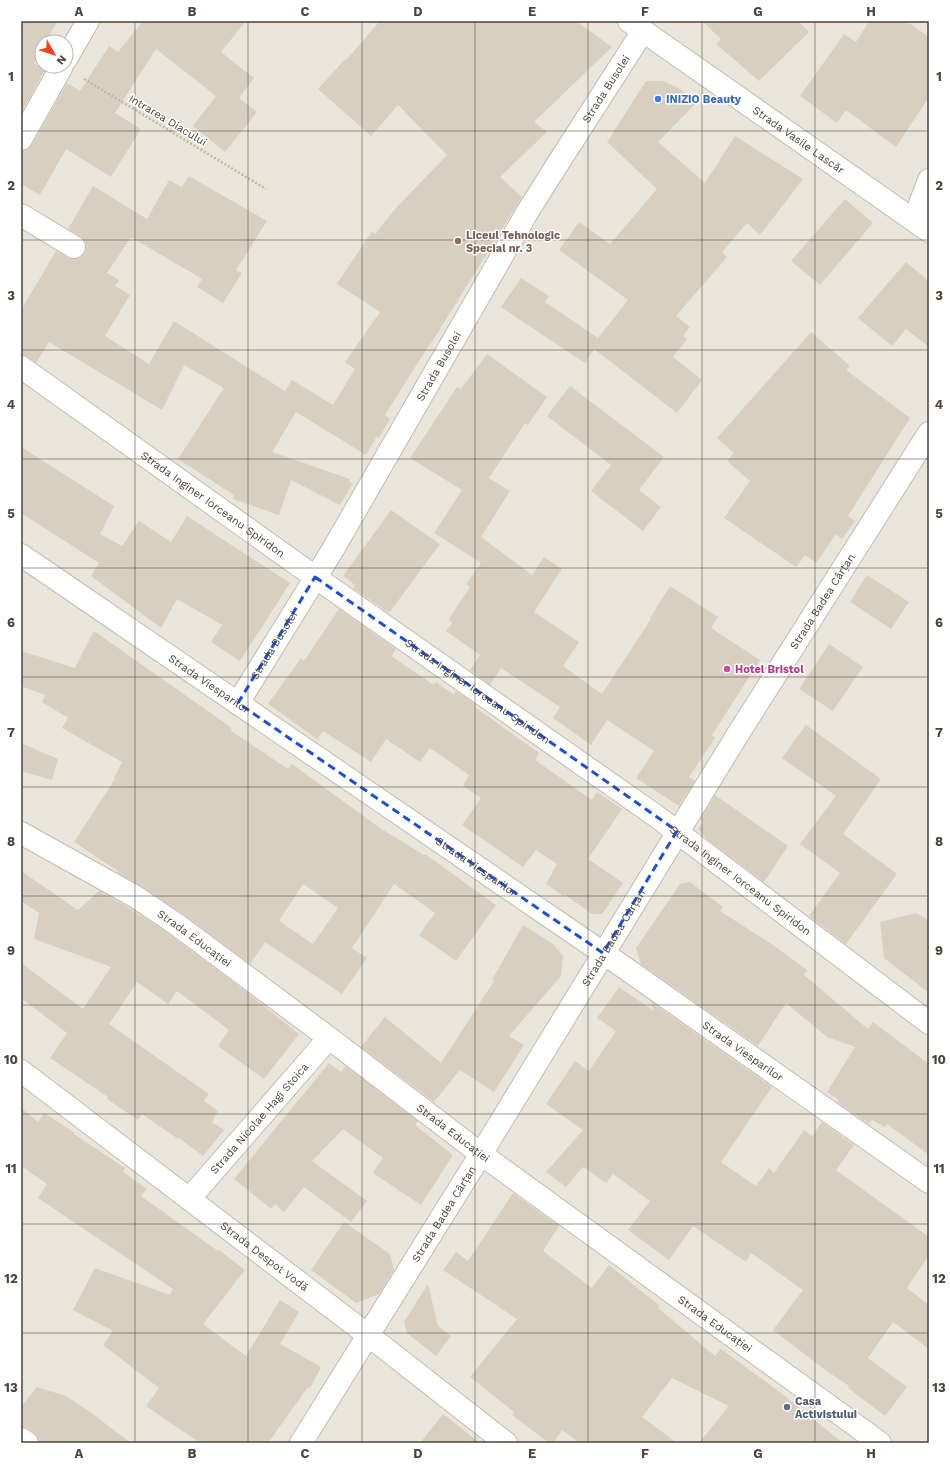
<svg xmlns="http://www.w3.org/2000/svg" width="950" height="1464" font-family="'Work Sans',sans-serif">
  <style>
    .residential { fill: #eae5da; fill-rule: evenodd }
    .building { fill: #d8cfc1; fill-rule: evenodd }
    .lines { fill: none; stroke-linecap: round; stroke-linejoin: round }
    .minor-casing { stroke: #c2bbae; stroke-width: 24 }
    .tertiary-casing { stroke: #c2bbae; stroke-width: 24 }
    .path { stroke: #c4b79f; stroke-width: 2.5; stroke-dasharray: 2 2; stroke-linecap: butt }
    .minor { stroke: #fff; stroke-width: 22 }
    .tertiary { stroke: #fff; stroke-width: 22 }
    .marked { fill: none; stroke: #1d4ed8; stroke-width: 3; stroke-dasharray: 8 5; stroke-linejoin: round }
    .grid { fill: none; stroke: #4b4439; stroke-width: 1; stroke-opacity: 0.55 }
    .shop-dot { fill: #3f7fe0; stroke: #fff; stroke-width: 1.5 }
    .education-dot { fill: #8d6e63; stroke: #fff; stroke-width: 1.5 }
    .hotel-dot { fill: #d1479c; stroke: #fff; stroke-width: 1.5 }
    .service-dot { fill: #5c6f8a; stroke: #fff; stroke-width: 1.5 }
    .labels { text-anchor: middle; stroke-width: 3; stroke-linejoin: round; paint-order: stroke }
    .street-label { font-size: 11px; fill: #4b4439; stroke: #fff }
    .shop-label { font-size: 11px; font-weight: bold; fill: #366cbe; stroke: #fff; text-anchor: start }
    .education-label { font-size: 11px; font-weight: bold; fill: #785e54; stroke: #fff; text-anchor: start }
    .hotel-label { font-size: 11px; font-weight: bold; fill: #b23c85; stroke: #fff; text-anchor: start }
    .service-label { font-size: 11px; font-weight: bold; fill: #4e5e75; stroke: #fff; text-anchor: start }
    .neatline { fill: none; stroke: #4b4439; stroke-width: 1.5 }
    .grid-label { font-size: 13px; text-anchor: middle; font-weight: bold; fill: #4b4439 }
  </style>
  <rect width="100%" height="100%" fill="#f6f3ec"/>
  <path class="residential" d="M21,21H929V1443H21ZM42,42H66V66H42Z"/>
  <path class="building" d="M21,21H57L46,42H42V48L34,63L45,70L21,113Z
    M143,21H246L221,52L254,78L239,98L257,112L225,152L193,126L216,96L156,49L115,113L141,129L111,177L66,149L40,195L21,184V151L27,150L32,145L67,83L80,91L109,46L118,52Z
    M380,21H576L612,47L534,122L547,132L500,177L522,197L430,345H429L385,415L390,419L379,438L377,436L366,455L296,412L272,452L350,479L349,482L353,483L340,505L291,480L279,515L233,499L234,495L178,459L224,388L184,365L162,410L49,342L36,363L21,354V310L56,251L68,258L73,259L80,258L85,253L86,247L85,241L80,236L68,229L93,186L147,219L169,180L182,187L189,176L267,221L236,270L242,273L223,303L197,287L202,279L131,237L107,273L119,280L115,286L130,295L105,336L149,364L174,321L285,391L292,380L333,405L355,369L345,362L380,312L337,284L372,231L375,234L396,208L447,155L398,105L371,136L318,89L345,59L346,60Z
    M702,21H798L809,32L759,81L716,44L721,39Z
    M869,21H906L929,37V97L896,147L846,110L837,123L800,96L844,34L856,42Z
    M646,81H663L680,89L696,103L658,142L705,183L735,136L803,179L760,235L747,223L722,252L727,257L676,316L690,327L683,336L687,339L673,357L702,380L677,413L594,349L585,363L501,307L521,278L549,296L545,302L598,338L628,300L559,250L579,222L610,244L657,189L607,142Z
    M845,199L873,223L820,285L791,261Z
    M906,262L929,281V347L906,329L892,346L858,318Z
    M811,332L850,366L846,370L910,418L848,516L855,521L842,539L836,534L816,563L805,555L796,567L724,518L750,481L727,461L734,453L717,438Z
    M487,354L547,397L528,425L525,423L489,478L510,491L481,537L532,575L544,557L562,569L534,612L579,642L563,666L602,694L651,619L650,618L670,586L718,617L711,628L760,660L712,735L715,738L689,777L695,781L679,806L636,778L654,751L607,720L591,745L553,718L560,707L501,668L490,685L470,670L480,655L446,631L452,623L449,619L470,587L466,584L481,563L434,533L462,490L410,458L457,387L461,389Z
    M570,386L664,457L639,490L661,507L643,531L591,491L611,465L547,416Z
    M21,447L114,506L100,534L122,546L139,521L171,542L187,516L290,583L240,661L211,642L222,625L177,599L161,628L91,576L99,563L21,513Z
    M391,510L440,544L389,613L353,588L355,585L343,576Z
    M867,575L909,602L891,629L850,602Z
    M339,609L396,649L391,656L434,685L436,682L454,695L456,691L476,705L475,707L539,753L535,760L592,800L597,792L622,809L588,859L623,883L602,914H592L564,894L563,896L546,884L557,864L536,850L523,867L462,825L481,798L463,786L469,775L430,748L420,762L386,739L371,762L323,731L317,739L268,704L301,658L304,661Z
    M94,631L232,728L230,730L288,769L292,764L380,828L424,855L425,854L496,905L456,961L419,935L435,913L394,884L352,948L367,958L342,994L265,942L250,964L183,914L143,887L118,873L119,872L74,842L115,779L114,778L122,762L62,728L68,718L42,702L45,695L21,686V651L75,668ZM303,884L338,908L313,944L279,921Z
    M829,644L863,667L833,711L799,689Z
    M806,725L881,779L843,834L897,874L846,944L809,916L840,873L800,844L836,796L782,758Z
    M21,743L58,759L52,780L21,771Z
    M715,795L788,846L764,882L708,840L698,829L703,822L700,820Z
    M21,871L78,910L99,891L129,908L169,934L236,984L299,1034L264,1079L218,1046L229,1030L177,991L168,1004L137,982L109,1024L209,1094L204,1101L218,1111L212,1122L224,1130L203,1156L179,1138L178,1139L142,1114L138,1120L107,1099L108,1097L50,1058L67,1033L21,998V963L83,1009L111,967L34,939L39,913L21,901Z
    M690,882L723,907L720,911L773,945L807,970L804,975L868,1029L873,1022L929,1064V1155L887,1124L885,1127L872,1120L869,1124L837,1102L839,1100L827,1092L855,1047L827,1037L786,1003L758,1046L641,964L636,948L680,884Z
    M916,913L929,920V993L884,958L880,922Z
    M523,925L553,944L563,956L561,976L509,1036L524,1045L494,1092L460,1070L434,1102L361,1047L385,1017L441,1063L494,981L492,980Z
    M619,987L654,1011L651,1002L772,1087L721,1162L756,1186L769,1168L774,1173L804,1130L812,1136L822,1122L854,1145L836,1170L929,1237V1255L907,1288L929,1305V1349L893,1322L868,1358L907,1387L885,1416L848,1388L849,1386L824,1369L773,1330L803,1290L751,1253L746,1262L693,1226L669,1260L628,1230L650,1201L613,1174L606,1183L583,1167L566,1187L546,1172L583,1130L546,1104L575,1061L589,1071L616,1031L597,1018Z
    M329,1063L341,1072L346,1066L418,1121L415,1125L453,1155L421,1205L373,1173L383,1158L343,1129L312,1161L367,1201L351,1222L304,1187L284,1212L275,1204L271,1209L234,1179Z
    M21,1108L38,1122L44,1113L75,1133L74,1134L125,1168L123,1172L147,1189L141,1196L218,1251L219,1250L245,1270L203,1324L246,1356L280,1300L299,1312L280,1344L321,1367L310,1388L308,1387L268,1443H200L146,1406L159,1388L103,1345L113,1331L73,1310L95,1268L170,1295L173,1289L38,1198L47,1184L21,1166Z
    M513,1193L559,1226L543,1251L592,1288L609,1265L660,1306L658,1308L715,1356L721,1349L781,1393L843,1443H699L729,1406L672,1378L642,1417L677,1443H580L562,1430L553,1443H549L512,1415L514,1412L470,1377L517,1319L443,1270L456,1252L468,1261Z
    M344,1222L390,1254L394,1270L379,1294L356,1303L311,1270Z
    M428,1284L438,1326L451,1336L436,1356L407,1333L404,1322Z
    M37,1387L66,1396L90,1412L131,1443H39L38,1437L34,1433L28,1428L21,1427V1407Z
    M443,1414L480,1443H420Z"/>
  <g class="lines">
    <g class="minor-casing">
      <g id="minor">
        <path d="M66,59L88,21"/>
        <path d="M21,139L62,66"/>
        <path d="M21,215L74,247"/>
        <path d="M914,220L929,180"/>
        <path id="s1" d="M21,367L315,577L656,816L929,1023"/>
        <path id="s2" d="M21,555L625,968L929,1182"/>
        <path id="s3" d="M238,703L332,551L528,211L557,165L643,31"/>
        <path id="s4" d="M21,833L136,897L176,924L329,1038L481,1154L880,1443"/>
        <path id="s5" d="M21,1071L368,1335L506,1443"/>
        <path id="s6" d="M189,1199L329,1038"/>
        <path d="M21,1439L27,1443"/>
        <path id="s7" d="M301,1443L481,1154L738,734L929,433"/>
      </g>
    </g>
    <g class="tertiary-casing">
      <g id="tertiary">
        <path id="s8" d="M629,21L929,231"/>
      </g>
    </g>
    <path class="path" d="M84,79L266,189"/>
    <use href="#minor" class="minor"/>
    <use href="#tertiary" class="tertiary"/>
  </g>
  <path class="marked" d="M315,577L677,831L603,953L238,703Z"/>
  <path class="grid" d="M135,21V1443M248,21V1443M362,21V1443M475,21V1443M588,21V1443M702,21V1443M815,21V1443M21,131H929M21,240H929M21,350H929M21,459H929M21,568H929M21,677H929M21,787H929M21,896H929M21,1005H929M21,1114H929M21,1224H929M21,1333H929"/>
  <circle class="shop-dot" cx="658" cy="99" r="4"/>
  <circle class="education-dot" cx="458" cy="241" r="4"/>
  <circle class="hotel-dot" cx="727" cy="669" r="4"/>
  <circle class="service-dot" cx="787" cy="1407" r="4"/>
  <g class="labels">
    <g class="street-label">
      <text dy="4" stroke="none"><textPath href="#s3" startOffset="716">Strada Busolei</textPath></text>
      <text transform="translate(168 120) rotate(31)" y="4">Intrarea Diacului</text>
      <text dy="4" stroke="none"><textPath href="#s8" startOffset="207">Strada Vasile Lascăr</textPath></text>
      <text dy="4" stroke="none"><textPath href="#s3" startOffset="392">Strada Busolei</textPath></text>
      <text dy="4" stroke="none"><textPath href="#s1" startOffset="236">Strada Inginer Iorceanu Spiridon</textPath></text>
      <text dy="4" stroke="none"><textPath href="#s7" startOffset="990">Strada Badea Cârțan</textPath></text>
      <text dy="4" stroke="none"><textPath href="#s3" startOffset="68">Strada Busolei</textPath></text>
      <text dy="4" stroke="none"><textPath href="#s2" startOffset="228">Strada Viesparilor</textPath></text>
      <text dy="4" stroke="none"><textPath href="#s1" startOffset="560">Strada Inginer Iorceanu Spiridon</textPath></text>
      <text dy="4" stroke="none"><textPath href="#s2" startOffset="552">Strada Viesparilor</textPath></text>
      <text dy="4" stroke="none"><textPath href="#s1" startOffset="884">Strada Inginer Iorceanu Spiridon</textPath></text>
      <text dy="4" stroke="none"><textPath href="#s7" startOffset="594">Strada Badea Cârțan</textPath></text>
      <text dy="4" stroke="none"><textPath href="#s4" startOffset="203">Strada Educației</textPath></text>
      <text dy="4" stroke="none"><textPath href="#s2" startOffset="876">Strada Viesparilor</textPath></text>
      <text dy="4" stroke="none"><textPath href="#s6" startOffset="107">Strada Nicolae Hagi Stoica</textPath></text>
      <text dy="4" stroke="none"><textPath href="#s4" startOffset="527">Strada Educației</textPath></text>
      <text dy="4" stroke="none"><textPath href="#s7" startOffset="270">Strada Badea Cârțan</textPath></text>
      <text dy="4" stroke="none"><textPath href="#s5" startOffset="306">Strada Despot Vodă</textPath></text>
      <text dy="4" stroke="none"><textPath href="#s4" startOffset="851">Strada Educației</textPath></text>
    </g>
    <g class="shop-label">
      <text x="666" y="103">INIZIO Beauty</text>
    </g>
    <g class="education-label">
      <text x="466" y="239">Liceul Tehnologic<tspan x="466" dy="13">Special nr. 3</tspan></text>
    </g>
    <g class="hotel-label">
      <text x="735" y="673">Hotel Bristol</text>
    </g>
    <g class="service-label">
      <text x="795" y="1405">Casa<tspan x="795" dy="13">Activistului</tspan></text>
    </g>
  </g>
  <rect width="950" height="1464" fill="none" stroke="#ffffff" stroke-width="44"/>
  <g transform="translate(54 54) rotate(129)"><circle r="19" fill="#ffffff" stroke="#b7b4b0"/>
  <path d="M0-3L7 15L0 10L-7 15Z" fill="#fc3f1d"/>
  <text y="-6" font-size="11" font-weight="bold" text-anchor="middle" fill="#4b4439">N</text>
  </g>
  <rect x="22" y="22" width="906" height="1420" class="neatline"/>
  <g class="grid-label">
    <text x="79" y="16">A</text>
    <text x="192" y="16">B</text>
    <text x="305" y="16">C</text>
    <text x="418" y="16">D</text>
    <text x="532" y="16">E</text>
    <text x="645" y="16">F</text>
    <text x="758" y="16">G</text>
    <text x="871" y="16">H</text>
    <text x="11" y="81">1</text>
    <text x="939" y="81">1</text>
    <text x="11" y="190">2</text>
    <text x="939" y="190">2</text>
    <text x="11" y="300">3</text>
    <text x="939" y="300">3</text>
    <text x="11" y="409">4</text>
    <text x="939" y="409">4</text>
    <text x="11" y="518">5</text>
    <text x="939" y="518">5</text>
    <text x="11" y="627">6</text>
    <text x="939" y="627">6</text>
    <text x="11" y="737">7</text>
    <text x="939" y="737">7</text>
    <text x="11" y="846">8</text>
    <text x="939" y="846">8</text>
    <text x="11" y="955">9</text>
    <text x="939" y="955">9</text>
    <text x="11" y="1064">10</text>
    <text x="939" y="1064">10</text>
    <text x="11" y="1173">11</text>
    <text x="939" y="1173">11</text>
    <text x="11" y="1283">12</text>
    <text x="939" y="1283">12</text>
    <text x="11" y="1392">13</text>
    <text x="939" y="1392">13</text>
    <text x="79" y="1458">A</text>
    <text x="192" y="1458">B</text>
    <text x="305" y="1458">C</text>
    <text x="418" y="1458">D</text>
    <text x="532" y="1458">E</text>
    <text x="645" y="1458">F</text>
    <text x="758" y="1458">G</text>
    <text x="871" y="1458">H</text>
  </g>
</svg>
